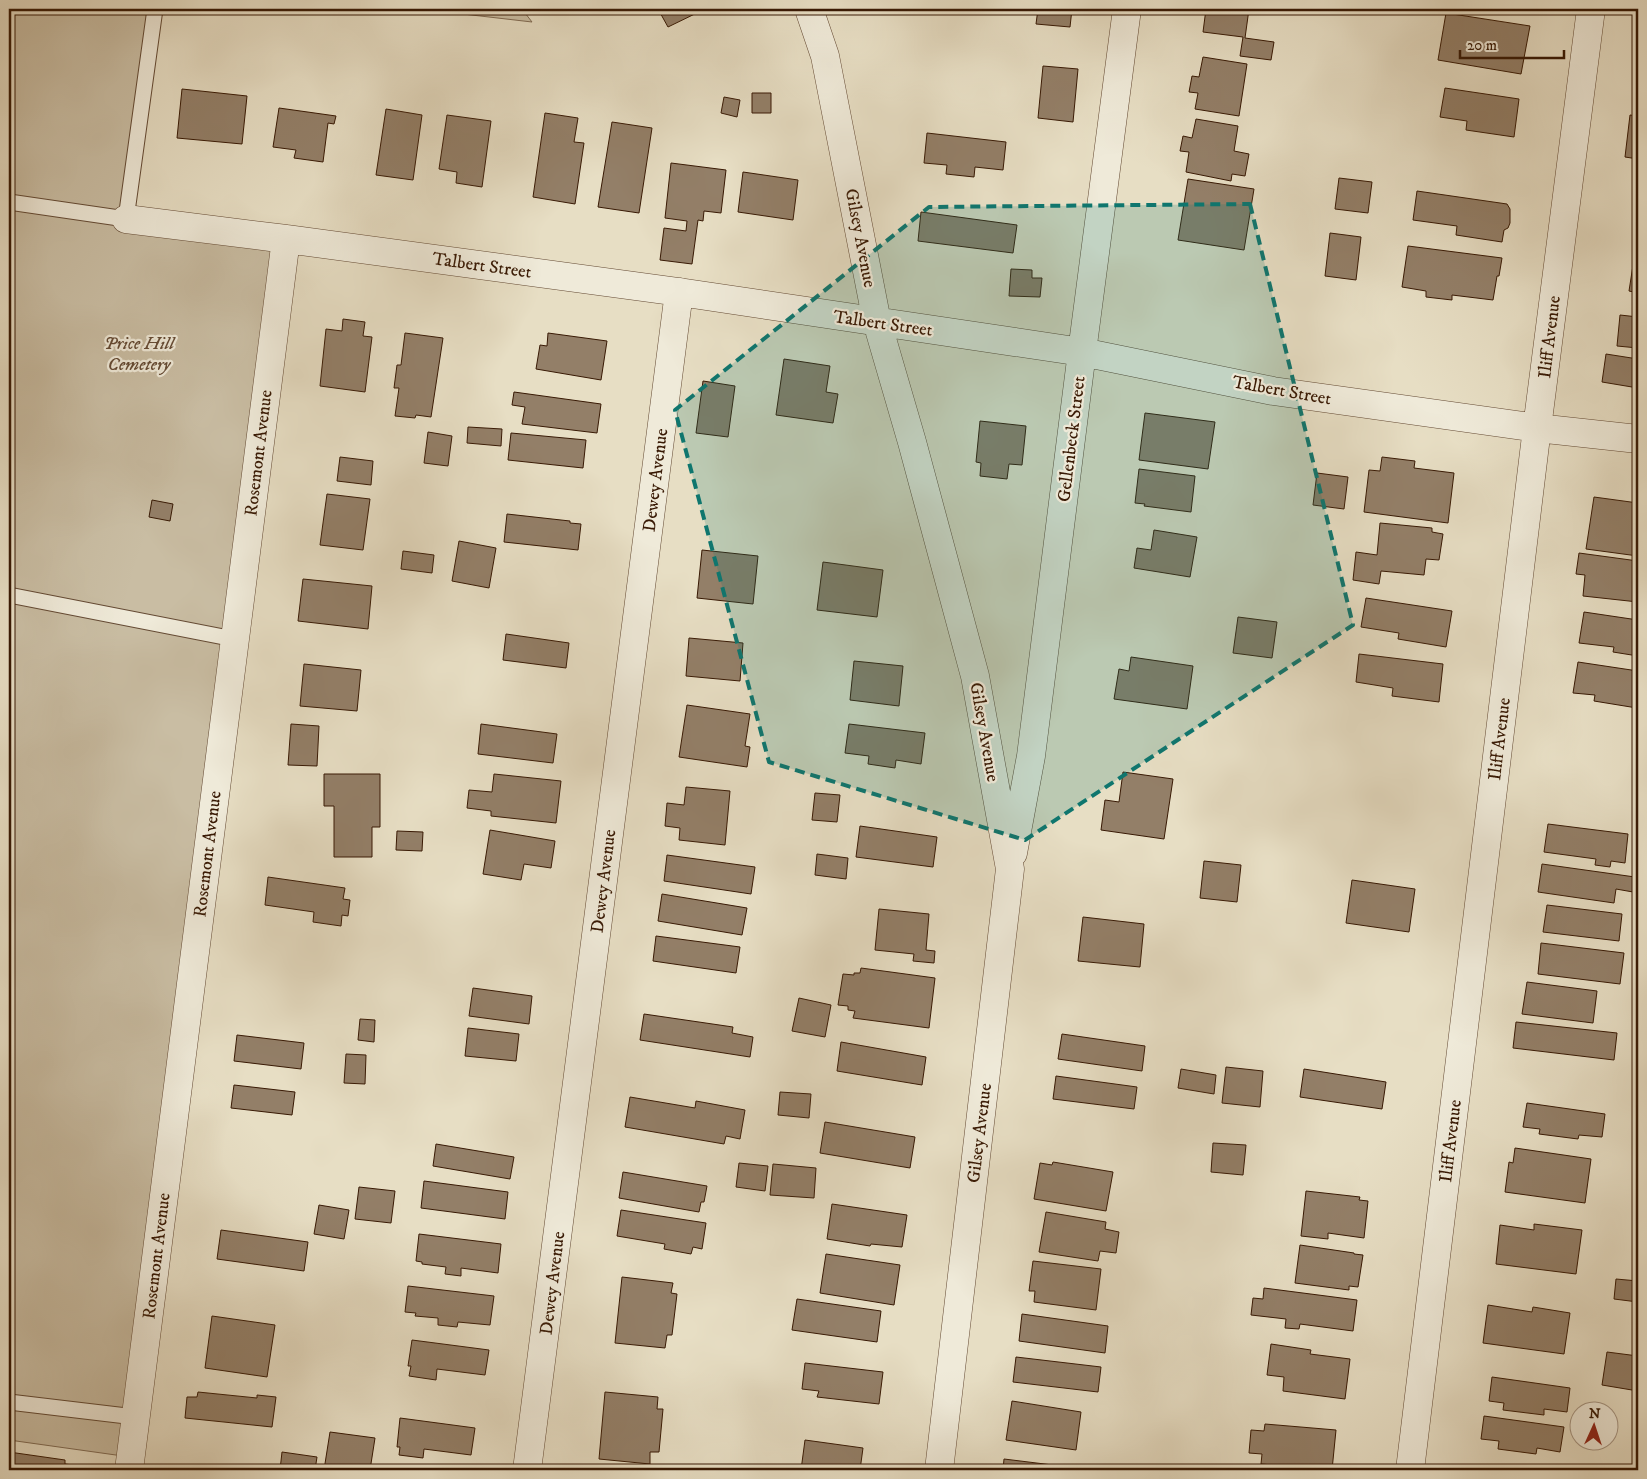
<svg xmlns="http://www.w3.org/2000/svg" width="1647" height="1479" font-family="'IM FELL DW Pica',serif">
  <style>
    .green { fill: #c9bda3; stroke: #806b54 }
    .building { fill: #937f68; stroke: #381904 }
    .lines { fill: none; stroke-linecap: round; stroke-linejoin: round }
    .lane-casing { stroke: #644a34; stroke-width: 17 }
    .street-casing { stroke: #644a34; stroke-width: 29 }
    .lane { stroke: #efead9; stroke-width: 15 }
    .street { stroke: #efead9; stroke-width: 28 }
    .marked { fill: #0f766e; fill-opacity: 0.2; stroke: #0f766e; stroke-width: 4; stroke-dasharray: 10 6; stroke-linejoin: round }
    .labels { text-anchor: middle; stroke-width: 4.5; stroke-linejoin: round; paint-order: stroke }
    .street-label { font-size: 18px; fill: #381904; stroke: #efead9 }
    .park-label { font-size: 18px; font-style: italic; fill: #644a34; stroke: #efead9 }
  </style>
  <rect width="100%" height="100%" fill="#e7dec4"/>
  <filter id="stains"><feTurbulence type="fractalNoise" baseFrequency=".004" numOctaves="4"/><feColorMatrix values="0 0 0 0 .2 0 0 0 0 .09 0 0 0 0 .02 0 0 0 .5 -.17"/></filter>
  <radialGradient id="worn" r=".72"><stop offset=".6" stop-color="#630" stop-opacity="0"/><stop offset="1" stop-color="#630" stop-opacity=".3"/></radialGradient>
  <path class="green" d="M9,9H155L126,219L286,239L130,1457L9,1440Z
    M420,9H522L532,22Z"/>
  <path class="building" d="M658,9H705L668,27Z
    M1038,9H1072L1070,27L1036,24Z
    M1206,9H1249L1245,38L1274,42L1271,60L1240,56L1243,37L1203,32Z
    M1446,13L1530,26L1521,74L1438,60Z
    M1203,57L1247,64L1239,116L1195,109L1198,93L1189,92L1192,76L1199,77Z
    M1043,66L1078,69L1073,122L1038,118Z
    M1445,88L1519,99L1514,137L1466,130L1467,121L1440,117Z
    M182,89L247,96L242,144L177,138Z
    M752,93H771V113H752Z
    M724,97L740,100L737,117L721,113Z
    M279,108L336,116L334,124L328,123L323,162L294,158L296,150L273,147Z
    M386,109L422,115L413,180L376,175Z
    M545,113L578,118L574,142L584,143L575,204L533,197Z
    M447,115L491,121L482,187L456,183L457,172L439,169Z
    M1630,115L1638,116V159L1625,157Z
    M1196,119L1238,126L1234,151L1249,154L1245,176L1232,174L1231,181L1186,172L1189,152L1180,151L1183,136L1192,138Z
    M612,122L652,128L639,213L598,207Z
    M927,133L1006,142L1003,170L975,167L974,177L946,174L947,165L924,163Z
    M671,163L726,170L721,213L704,211L703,221L698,220L692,264L660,260L664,228L686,231L687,221L665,218Z
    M743,172L798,180L793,220L738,212Z
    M1339,178L1372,182L1368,213L1335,209Z
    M1188,179L1254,189L1244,250L1178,240Z
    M1417,191L1507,204L1510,209V223L1508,228L1504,230L1502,242L1456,235L1457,226L1413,220Z
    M921,212L1017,225L1013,253L918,241Z
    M1330,233L1361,237L1356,280L1325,276Z
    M1408,246L1502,258L1499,276H1497L1493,300L1452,295V300L1426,297V291L1402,287Z
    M1636,246H1638V293L1629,291Z
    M1011,269L1032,270V278H1042L1040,297L1009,296Z
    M1620,315L1638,317V348L1617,346Z
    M343,319L365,322L363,336L372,337L365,392L320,386L326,329L342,331Z
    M405,333L443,338L431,417L416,415L415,418L395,416L399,388H394L397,365H401Z
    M548,333L607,341L601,380L536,369L540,345L547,346Z
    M1606,354L1638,359V394H1636L1638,388L1602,382Z
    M784,359L830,366L826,392L838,394L833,423L776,415Z
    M703,381L735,386L728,437L696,433Z
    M514,392L601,404L597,433L522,424L525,407L512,405Z
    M1145,413L1215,422L1208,469L1139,460Z
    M980,421L1026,426L1022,465L1009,464L1007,479L980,476L981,463L976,462Z
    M468,427L502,429L501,446L467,443Z
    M428,432L452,436L448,466L424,463Z
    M511,433L586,440L583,468L508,460Z
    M340,457L373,461L371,485L337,481Z
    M1382,457L1415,461L1414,468L1454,473L1448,523L1364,512L1369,470L1380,471Z
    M1139,469L1195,476L1191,512L1144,506L1145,504L1135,503Z
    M1317,473L1348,477L1344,509L1313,505Z
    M327,494L370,499L363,550L320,545Z
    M1594,497L1638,503V556L1586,549Z
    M152,500L173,504L170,521L149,517Z
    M507,514L570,521V523L581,524L578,550L504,542Z
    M1380,523L1432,528V532L1443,534L1439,560L1426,559L1424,575L1381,571L1379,584L1353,580L1356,552L1377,555Z
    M1154,530L1197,537L1190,577L1134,568L1137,548L1151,550Z
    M459,541L496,548L489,588L452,581Z
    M702,550L758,556L753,604L697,598Z
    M403,551L434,555L432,573L401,569Z
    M1579,553L1638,561V602L1583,596L1585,575L1576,574Z
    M823,562L883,570L877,617L817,610Z
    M303,579L372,586L368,629L298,621Z
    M1366,598L1452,611L1446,647L1398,639L1399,633L1361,627Z
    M1584,612L1638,620V656L1613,652L1614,647L1579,643Z
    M1238,617L1277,622L1272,658L1233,653Z
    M506,634L569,643L566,668L503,660Z
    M689,638L743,643L740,681L686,676Z
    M1359,654L1443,664L1439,702L1392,696L1393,688L1356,682Z
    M1131,657L1193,666L1187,709L1114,699L1119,669L1129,671Z
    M854,661L903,666L899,706L850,700Z
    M1578,662L1638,671L1637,708L1594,701L1595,695L1573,693Z
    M304,664L361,670L357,711L300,706Z
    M687,705L750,714L745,746L750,747L747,767L679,757Z
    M291,724L319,726L317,766L288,765Z
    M481,724L557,734L553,763L478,754Z
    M849,724L925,733L921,764L896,760L895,768L868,764L869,756L845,753Z
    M1123,772L1173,779L1164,839L1101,830L1105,800L1119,802Z
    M324,774H380V827H372V857H334V806H324Z
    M494,774L561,781L556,823L491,816V811L467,808L469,790L492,792Z
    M686,787L730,791L725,845L679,840L680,828L665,826L667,803L684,805Z
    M815,793L840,795L837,822L812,820Z
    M1548,824L1628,834L1625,863L1611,861L1610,867L1595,865L1596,859L1544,852Z
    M860,826L937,837L933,867L856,857Z
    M490,830L555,841L551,868L524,864L521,880L483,874Z
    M397,831L423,832L422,851L396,850Z
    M817,854L848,858L846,879L815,875Z
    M667,855L755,867L751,894L664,881Z
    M1204,861L1241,865L1237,902L1200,898Z
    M1542,864L1635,877L1633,892L1616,889L1614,903L1538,892Z
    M268,877L345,888L343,899L350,900L348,916L342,915L341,926L313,922L314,912L265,905Z
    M1352,880L1415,889L1409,932L1346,923Z
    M662,894L747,908L742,935L658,921Z
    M1547,905L1622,914L1619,941L1543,932Z
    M879,909L929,914L926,950L935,951L934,963L913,961L914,954L875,950Z
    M1083,917L1144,924L1140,967L1078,961Z
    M656,936L740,947L736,973L653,961Z
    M1541,943L1624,953L1620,984L1538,974Z
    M861,968L935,978L929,1028L853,1018L855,1011L848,1010V1006L838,1005L843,974L854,975V973H860Z
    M1527,982L1597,991L1593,1023L1522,1014Z
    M473,988L532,996L529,1024L469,1016Z
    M799,998L831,1005L825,1037L792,1031Z
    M644,1014L733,1027L732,1033L753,1037L750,1057L640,1040Z
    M360,1019L375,1020L374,1042L358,1040Z
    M1516,1022L1617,1033L1614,1060L1513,1048Z
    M468,1028L519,1034L516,1061L465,1056Z
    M1062,1034L1145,1046L1142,1071L1058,1059Z
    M237,1035L304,1043L301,1069L234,1061Z
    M841,1042L926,1057L922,1085L837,1071Z
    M346,1054L366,1055L365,1084L344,1083Z
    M1226,1067L1263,1071L1260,1107L1222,1103Z
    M1181,1069L1216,1075L1214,1094L1178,1088Z
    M1304,1069L1386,1082L1382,1109L1300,1097Z
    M1056,1076L1137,1087L1134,1109L1053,1099Z
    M234,1085L295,1092L292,1115L231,1108Z
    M780,1092L811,1094L809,1118L778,1115Z
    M630,1097L695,1108L696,1101L745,1110L740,1139L726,1136L724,1144L625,1127Z
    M1527,1103L1605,1114L1602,1137L1579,1135L1578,1139L1539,1134L1540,1129L1523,1127Z
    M825,1122L915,1137L910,1168L820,1153Z
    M1213,1143L1246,1145L1243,1175L1211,1172Z
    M436,1144L514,1157L510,1179L433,1166Z
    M1515,1148L1591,1159L1585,1203L1505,1192L1509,1162L1513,1163Z
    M1053,1162L1113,1172L1106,1211L1034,1199L1040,1163L1052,1165Z
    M739,1163L768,1166L765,1191L736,1187Z
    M773,1164L816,1168L814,1198L770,1195Z
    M623,1172L707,1186L704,1202H701L699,1212L619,1198Z
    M424,1181L508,1192L505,1219L421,1208Z
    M359,1187L395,1191L391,1223L355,1219Z
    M1306,1191L1360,1197L1359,1200L1368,1201L1364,1238L1328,1233V1239L1301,1236Z
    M832,1204L907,1215L902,1247L871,1244L870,1246L827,1239Z
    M319,1205L349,1210L344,1239L314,1234Z
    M621,1210L706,1223L702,1249L693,1247L691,1254L664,1249L665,1244L617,1236Z
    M1046,1212L1106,1222L1105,1229L1119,1232L1116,1253L1100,1251L1098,1261L1039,1252Z
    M1534,1224L1582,1230L1576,1274L1496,1264L1500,1225L1534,1230Z
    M221,1230L308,1242L304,1271L217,1259Z
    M419,1234L501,1244L498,1273L461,1268V1276L445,1274L446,1267L422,1264V1262L416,1261Z
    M1300,1245L1354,1253V1254L1363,1255L1358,1287L1349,1286V1290L1295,1283Z
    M826,1254L900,1265L894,1305L820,1293Z
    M1033,1261L1101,1269L1096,1310L1034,1302L1035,1291H1029Z
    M622,1277L673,1283L671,1293L677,1294L672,1335H667L665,1348L615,1343Z
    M1616,1279L1638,1281V1302L1614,1299Z
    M408,1286L494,1296L490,1325L458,1322L457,1327L438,1325V1318L415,1316L416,1313L405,1312Z
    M1264,1288L1357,1300L1353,1331L1300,1324L1299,1329L1285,1328L1286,1319L1251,1315L1253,1298L1263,1299Z
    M797,1299L881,1311L877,1342L792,1330Z
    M1488,1305L1532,1312L1533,1307L1570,1313L1564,1354L1483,1343Z
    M1022,1314L1108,1326L1105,1353L1019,1341Z
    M212,1316L275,1325L267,1377L205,1368Z
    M412,1340L489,1350L485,1375L437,1369L436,1380L409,1376L411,1366H408Z
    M1271,1344L1311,1350L1310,1354L1350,1359L1345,1399L1283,1391L1284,1377L1267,1375Z
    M1607,1352L1638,1356V1391L1602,1385Z
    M1016,1357L1101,1367L1098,1392L1013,1382Z
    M805,1363L883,1372L879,1404L817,1397L819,1391L802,1389Z
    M1492,1377L1570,1388L1567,1412L1544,1409V1415L1503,1410L1504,1403L1489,1401Z
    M198,1392L257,1398V1395L276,1397L272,1427L185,1418L187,1397H197Z
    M605,1392L658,1397L657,1409H663L659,1452H650V1464L599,1459Z
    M1012,1401L1081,1412L1076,1450L1006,1440Z
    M1484,1416L1564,1427L1560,1452L1537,1448L1536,1454L1498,1449L1499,1441L1481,1439Z
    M400,1418L475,1428L471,1455L424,1449L423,1458L399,1455L400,1447H397Z
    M1265,1424L1336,1430L1332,1470L1261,1464L1262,1454L1249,1453L1251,1430L1264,1431Z
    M330,1432L375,1438L370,1470H324Z
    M805,1440L863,1448L860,1470H801Z
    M9,1452L65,1460V1464L73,1465L72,1470H9Z
    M282,1452L317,1457L315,1470H280Z
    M1004,1459L1085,1469V1470H1003Z
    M188,1466L219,1470H188Z"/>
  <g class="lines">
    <g class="lane-casing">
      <path id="lane" d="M9,202L126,219L155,9
        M9,595L234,639
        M9,1402L135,1417"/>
    </g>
    <g class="street-casing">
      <path id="street" d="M809,9L825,56L877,322L912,442L975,676L1010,869L939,1470
        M126,219L286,239L679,292L1082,352L1273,391L1537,428L1638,439
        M1013,853L1031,756L1082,352L1127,9
        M129,1470L286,239
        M527,1470L679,292
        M1410,1470L1537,428L1591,9"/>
    </g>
    <use href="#lane" class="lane"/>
    <use href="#street" class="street"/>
  </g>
  <path class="marked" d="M1250,204L1353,625L1025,840L769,762L675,410L929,207Z"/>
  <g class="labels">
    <g class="street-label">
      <text transform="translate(861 238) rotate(79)" y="6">Gilsey Avenue</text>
      <text transform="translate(482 265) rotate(8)" y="6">Talbert Street</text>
      <text transform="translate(883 323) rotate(8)" y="6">Talbert Street</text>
      <text transform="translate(1549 337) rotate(-83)" y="6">Iliff Avenue</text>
      <text transform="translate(1282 390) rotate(10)" y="6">Talbert Street</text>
      <text transform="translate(1071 439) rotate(-83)" y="6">Gellenbeck Street</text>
      <text transform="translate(258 453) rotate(-83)" y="6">Rosemont Avenue</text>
      <text transform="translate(655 480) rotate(-83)" y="6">Dewey Avenue</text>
      <text transform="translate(985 732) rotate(80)" y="6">Gilsey Avenue</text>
      <text transform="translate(1499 739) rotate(-83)" y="6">Iliff Avenue</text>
      <text transform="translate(207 854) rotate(-83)" y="6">Rosemont Avenue</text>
      <text transform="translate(603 881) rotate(-83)" y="6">Dewey Avenue</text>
      <text transform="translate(979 1133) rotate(-83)" y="6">Gilsey Avenue</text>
      <text transform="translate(1450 1141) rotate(-83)" y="6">Iliff Avenue</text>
      <text transform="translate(156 1256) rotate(-83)" y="6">Rosemont Avenue</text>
      <text transform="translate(552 1283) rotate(-83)" y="6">Dewey Avenue</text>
    </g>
    <g class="park-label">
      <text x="139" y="349">Price Hill<tspan x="139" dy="21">Cemetery</tspan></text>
    </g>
  </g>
  <rect width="1647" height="1479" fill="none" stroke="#e7dec4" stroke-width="30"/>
  <rect x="10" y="10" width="1627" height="1459" fill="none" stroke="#381904" stroke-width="2.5"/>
  <rect x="15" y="15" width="1617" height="1449" fill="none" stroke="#381904"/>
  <g transform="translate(1594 1426) rotate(3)"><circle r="24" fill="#efead9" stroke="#a69684"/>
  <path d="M0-4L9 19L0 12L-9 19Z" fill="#8f2418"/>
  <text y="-8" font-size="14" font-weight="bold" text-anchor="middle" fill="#381904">N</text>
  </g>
  <path d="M1460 50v8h104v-8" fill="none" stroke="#381904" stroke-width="2.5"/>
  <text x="1467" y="50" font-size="15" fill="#381904" stroke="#efead9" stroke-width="4" paint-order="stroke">20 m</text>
  <rect width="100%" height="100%" filter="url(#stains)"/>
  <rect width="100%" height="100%" fill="url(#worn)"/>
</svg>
